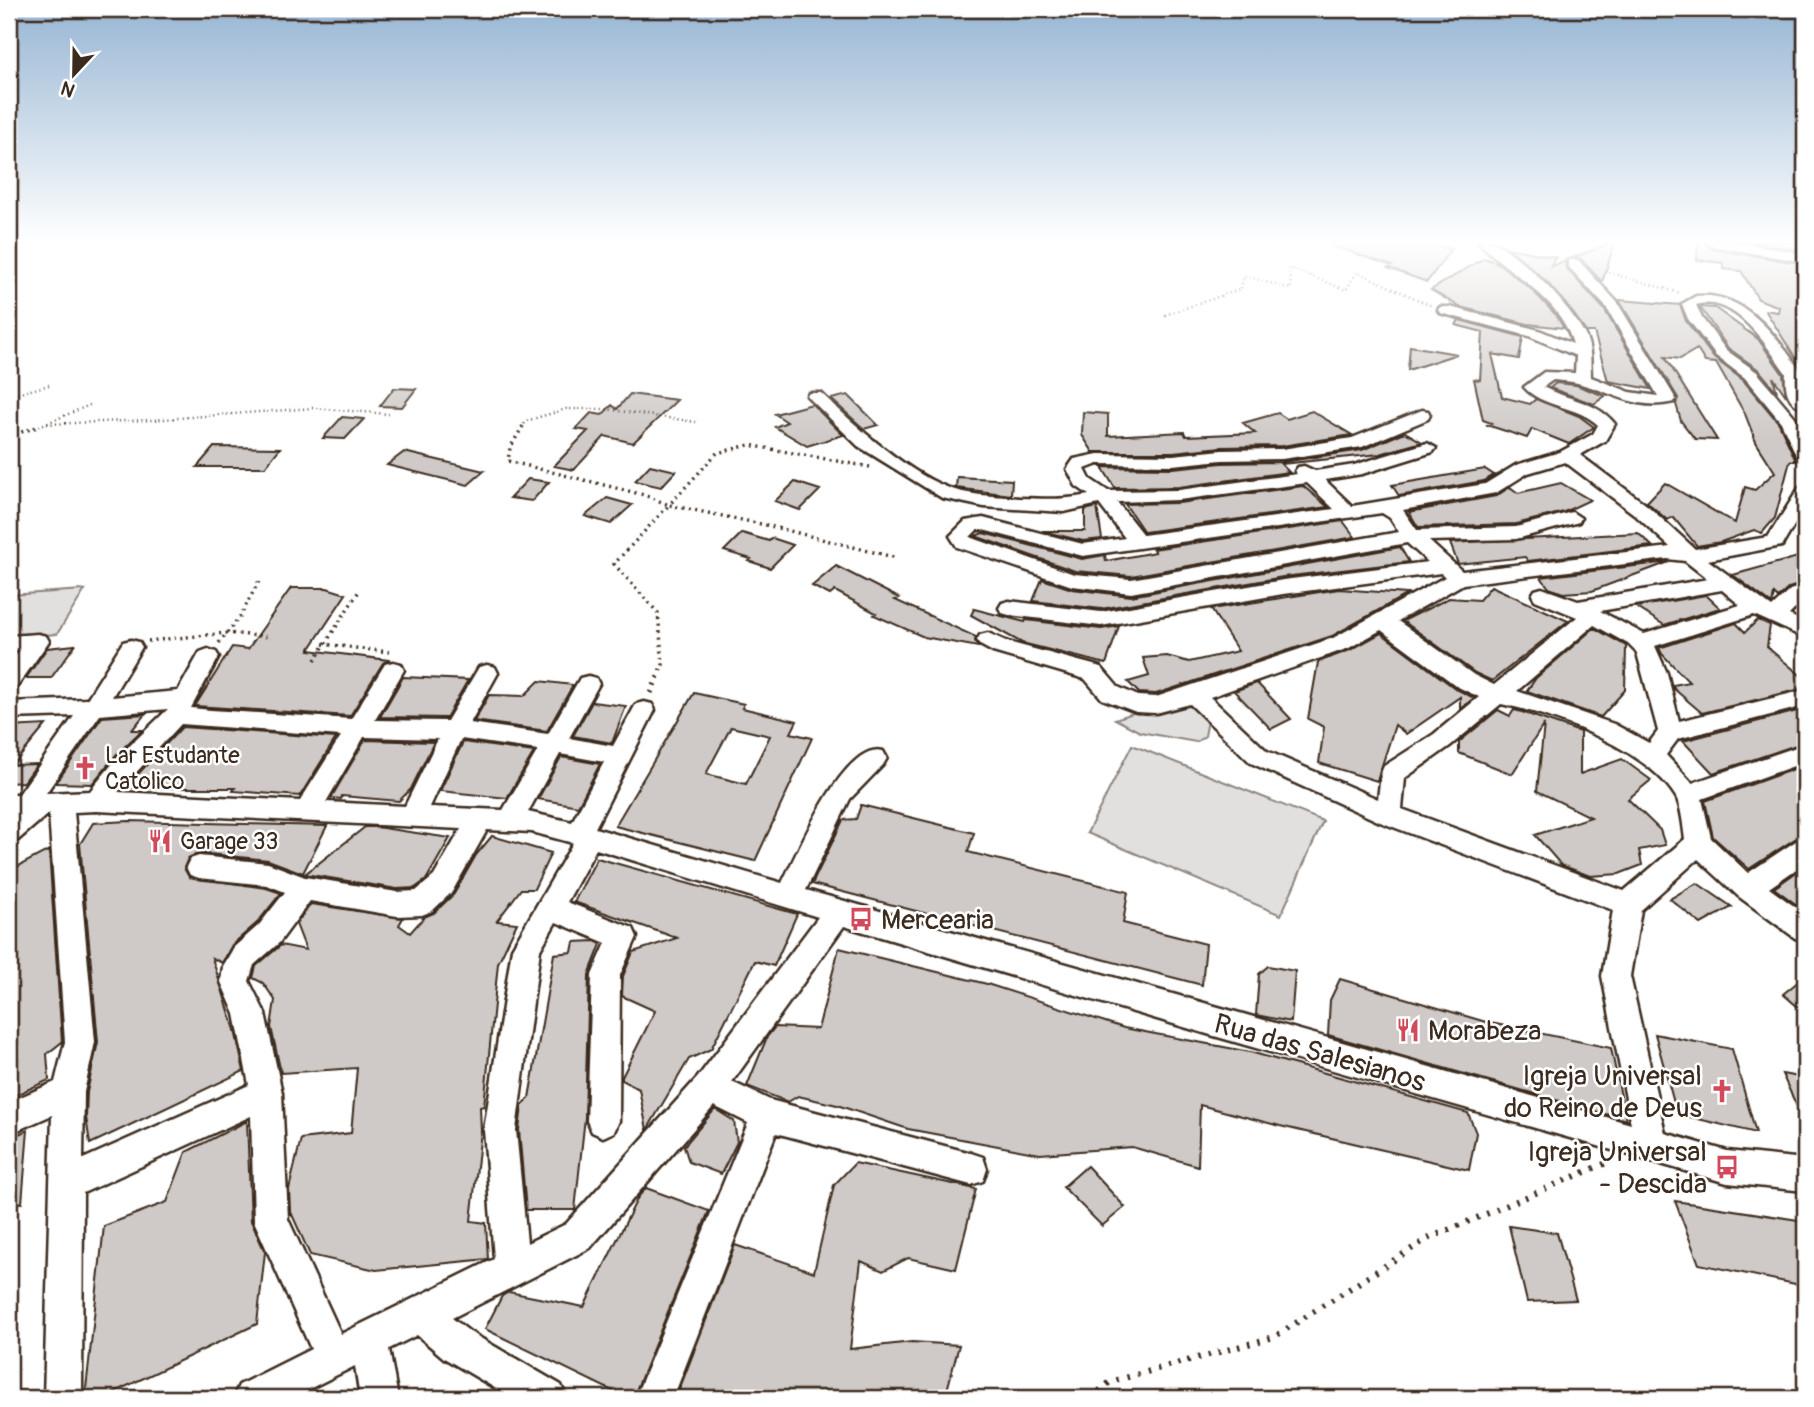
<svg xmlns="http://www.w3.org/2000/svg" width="1814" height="1407" font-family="Pangolin,sans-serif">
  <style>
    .green { fill: #e2e0de; stroke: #8e857e; stroke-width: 2 }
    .building { fill: #cfcac7; stroke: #3b2a1e; stroke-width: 2; fill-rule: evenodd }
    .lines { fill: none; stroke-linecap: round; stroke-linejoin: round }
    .minor-casing { stroke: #3b2a1e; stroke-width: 5 }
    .path-far3 { stroke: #3b2a1e; stroke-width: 2.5; stroke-dasharray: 1 3.5; stroke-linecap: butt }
    .path-far2 { stroke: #3b2a1e; stroke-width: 3.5; stroke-dasharray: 2 4.5; stroke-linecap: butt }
    .path-far1 { stroke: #3b2a1e; stroke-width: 5; stroke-dasharray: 2 6; stroke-linecap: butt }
    .path { stroke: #3b2a1e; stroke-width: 6; stroke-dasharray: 2.5 8; stroke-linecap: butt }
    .minor { fill: #fff; fill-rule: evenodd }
    .labels { text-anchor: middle; stroke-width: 5; stroke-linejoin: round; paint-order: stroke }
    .poi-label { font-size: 23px; fill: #3b2a1e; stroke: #fff; text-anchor: start }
    .near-poi-label { font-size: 28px; fill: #3b2a1e; stroke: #fff; text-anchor: start }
    .near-street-label { font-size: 28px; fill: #3b2a1e; stroke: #fff }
  </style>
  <rect width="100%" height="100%" fill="#fff"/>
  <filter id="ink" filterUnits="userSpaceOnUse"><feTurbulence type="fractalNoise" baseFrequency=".0143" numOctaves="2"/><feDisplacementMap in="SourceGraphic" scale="14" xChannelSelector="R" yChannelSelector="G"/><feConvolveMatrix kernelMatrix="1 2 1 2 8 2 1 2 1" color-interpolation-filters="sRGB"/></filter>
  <g filter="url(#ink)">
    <path class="green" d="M85,590L57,634L9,638V595Z
      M1155,706H1189L1209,715L1205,736L1196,742L1140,732L1115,719Z
      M1132,745L1323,821L1281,915L1087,833Z"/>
    <path class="building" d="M1331,242H1421L1451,249L1427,282L1388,268L1392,266L1330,245Z
      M1615,242L1602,282L1580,258L1574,257Z
      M1698,242H1704L1712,249L1805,264V392L1804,371L1765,310L1778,312L1779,307L1758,299L1741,271L1724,269L1723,263L1697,260Z
      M1750,242H1805V251Z
      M1508,248L1555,257L1551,266L1565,261L1566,268L1604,309L1651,389L1608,381L1594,332H1586L1547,282Z
      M1484,258L1498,263L1531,289L1555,314L1564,328L1528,324L1460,307L1431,290Z
      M1619,300L1680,305L1686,321L1714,358L1743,380L1779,423L1796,461H1790L1775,518L1762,533L1754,530L1721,542L1697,546L1673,517L1667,520L1647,502L1665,483L1735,523L1745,487L1755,490L1775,472L1756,442L1745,414L1716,363L1705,362L1697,349L1680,359L1665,357L1717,440L1695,439L1681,421L1676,404L1678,398Z
      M1700,307L1715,308L1758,339L1783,374L1786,396L1773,377L1777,392L1759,370L1728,348Z
      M1459,320L1523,337L1519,359L1492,354L1502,397L1530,404L1536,399L1579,416L1594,427L1569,444L1532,429L1527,438L1487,425L1491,423L1483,420L1474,379L1480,380L1483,332L1456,325Z
      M1410,346L1457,354L1408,370Z
      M1556,383L1576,385L1605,396L1594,404L1550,388Z
      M394,388L416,389L402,407L380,406Z
      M630,394L677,400L633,443L605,436L574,470L554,466L588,431L576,429L591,413L602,415L612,405L617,409Z
      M848,395L878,425L864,429L831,399Z
      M812,404L843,435L807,446L775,427L787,422L775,414Z
      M1312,411L1352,435L1282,446L1222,447L1173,452H1093L1082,435L1083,412L1108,414V436L1184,432L1186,436L1255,433L1243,423L1278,413L1287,419Z
      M342,417L364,419L345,439L323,438Z
      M1405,432L1422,442L1380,454L1281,464L1289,472L1179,487L1115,488L1102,467L1173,468L1222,463L1282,462L1362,450Z
      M214,447L280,448L265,467H197Z
      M404,452L484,471L468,485L387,465Z
      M650,465L676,471L661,487L635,481Z
      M1485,469L1494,475L1484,481L1399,496L1392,485Z
      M957,477L1012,480L1011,495L956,488Z
      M528,479L549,482L532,501L510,498Z
      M795,482L820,490L800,510L775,501Z
      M1561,483L1590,500L1564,512L1516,524L1418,527L1409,512L1496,496L1510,487L1518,493Z
      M1303,486L1328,507L1144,532L1125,504L1179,503Z
      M607,498L632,505L611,524L585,516Z
      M1097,507L1102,539L1083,541L1042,531H1085V510Z
      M1343,521L1355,537L1131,576L1075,571L975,536L983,533L1082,559L1105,555L1106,561L1155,552L1153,549Z
      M742,533L769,541L772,538L793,545L770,568L749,561L751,559L724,551Z
      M1638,533L1652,546L1528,561L1525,557L1458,564L1450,543Z
      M1400,547L1409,562L1283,577L1101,609L1033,601L1042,579L1072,589L1131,596Z
      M1805,555V583L1789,588L1778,598L1774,594L1772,604L1733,575Z
      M1669,562L1592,591L1563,593L1549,588L1541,577Z
      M836,566L899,598L895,600L976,637L975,641L978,647L924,637L874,615L876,613L835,591L830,595L812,586Z
      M1491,586L1568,621L1492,681L1475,673L1403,621L1449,598L1479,600Z
      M291,588H327L346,594L309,650L388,660L383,663L350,716L195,706L232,647L248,649Z
      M1339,589L1407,594L1332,636L1156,694L1139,693L1128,682L1149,676L1143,658L1167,656L1189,662L1238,651L1211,609Z
      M1706,595L1720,608L1664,625L1636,607Z
      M974,609L1025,622L1026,620L1101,629L1119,626L1106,664L1022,643L971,615Z
      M1758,620L1770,625L1767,647L1805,679V688L1702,713L1674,689L1673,685L1689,682L1662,654L1659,648L1736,623L1745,632Z
      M1594,628L1626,646L1625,690L1601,717L1527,691L1536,678Z
      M1381,633L1456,689L1474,698L1460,709V697L1406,734L1395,725L1377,781L1319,763L1324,727L1308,719L1318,662L1350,650Z
      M75,645L51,678H26L47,648Z
      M403,677L468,680L446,718L380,717Z
      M539,681L573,685L547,731L474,721L489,695L524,696Z
      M1257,683L1291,719L1271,729L1234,691Z
      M694,693L744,704L742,708L797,721L791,733L812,738L755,861L615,826ZM731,727L770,736L746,784L706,774Z
      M592,702L626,706L612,743L573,736Z
      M1805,709V742L1713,773L1683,741Z
      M1498,710L1510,716L1514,710L1522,712L1580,732V774L1622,759L1651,780L1628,799L1660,830L1665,845L1639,850L1642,865L1619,874L1590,876L1561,865L1535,835L1591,817L1537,791L1544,724L1512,774L1459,753V742Z
      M145,714L132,730H142L116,755L92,784L56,783L102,717Z
      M46,725L13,765L37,764L24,782L9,783V727Z
      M182,727L336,738L300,796L233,791L235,788H125Z
      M365,740L434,742L411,789L399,801L342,796L341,799L331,798Z
      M463,742L534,752L507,798L440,791Z
      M561,757L600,764L578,806L538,799Z
      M1805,765V836L1795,839L1749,869L1713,837L1705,801Z
      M861,805L974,833L968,852L1128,892L1123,923L1206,944L1202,985L812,884L843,820L856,819Z
      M129,821L327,826L303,873L268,860L199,853L188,858L184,868L189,877L266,888L281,893L257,923L232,945L222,963L212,958L235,1030L244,1071L90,1144L86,1117L87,1092L98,1042L80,844L93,823Z
      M365,827H376L450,838L426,880L415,888L397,889L305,874Z
      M492,836L551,853L534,889H521L497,921L517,923L498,963L484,1106L480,1107L481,1131L471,1221L486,1223L488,1259L376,1270L310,1255L290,1210L289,1189L301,1139L351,1133L357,1068L281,1073L271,1027L275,1000L263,983L253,978L256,966L281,945L306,950L296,924L311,904L403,918L399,925L410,933L424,917L434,913L454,894L476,855Z
      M49,850L62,1042L47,1054L49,1080L9,1098V871Z
      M597,858L797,914L774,966L755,961L711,1049L689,1059L647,1130L639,1089L622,1080V1077L655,1011L622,996L623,976L633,952L677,938L574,902Z
      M1805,866V911L1774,888Z
      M1697,883L1732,907L1701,924L1670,899Z
      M595,941L601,944L589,975L585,1117L575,1210H526L519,1130L522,1106L529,1098L554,954L572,952L574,942Z
      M839,948L987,984L1124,1028L1250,1052L1468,1113L1476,1133L1469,1170L1280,1126L1200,1105L1198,1166L1132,1147L1040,1154L908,1129L837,1105L798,1096L788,1102L747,1086L767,1037L775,1027L818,1029Z
      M1268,966L1295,971L1291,1022L1256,1015L1259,974Z
      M1805,976V1013L1783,994Z
      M1340,979L1486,1022L1611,1048L1626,1120L1328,1035L1330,1000Z
      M1655,1034L1732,1049L1756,1133L1677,1114Z
      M1782,1074L1805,1078V1124Z
      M715,1109L734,1121L737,1142L721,1174L689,1162L684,1146Z
      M247,1121L251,1221L265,1252L257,1324L102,1398H85L104,1226L167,1202L186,1152Z
      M28,1130L22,1203L9,1202V1138Z
      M855,1163L976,1189L956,1269L908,1258L883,1271L861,1261L850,1349L912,1342L959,1345L945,1398H676L735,1245L814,1272L834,1185Z
      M1087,1166L1125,1207L1102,1226L1063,1187Z
      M646,1188L709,1211L633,1398H627L485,1329L502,1296L509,1292L584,1307L638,1197Z
      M1675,1201L1805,1221V1286L1699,1264Z
      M1509,1226L1557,1233L1576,1300L1527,1302Z"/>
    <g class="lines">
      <g class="minor-casing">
        <path id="minor" d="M1479,242C1484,242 1490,241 1495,243C1521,255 1573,309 1585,335C1592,349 1590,361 1591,377L1630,392L1658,396L1606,307L1568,266V260H1578L1617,302L1676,399L1674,402C1638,411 1614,393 1581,384C1572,381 1562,381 1553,380L1543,387C1567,400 1597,401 1615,424L1605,441L1580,455L1648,506L1695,549L1768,537L1799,488L1805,487V507L1782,546L1708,560L1772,607L1790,590L1805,585V599L1789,615L1805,622V638L1754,615L1655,646L1667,673L1679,721L1805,690V706L1678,739L1666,755L1692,783L1805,744V762L1702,799L1711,838L1748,873L1796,841L1805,838V863L1769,888L1805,914V941L1795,938L1738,896L1698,859L1641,910L1630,976L1665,1133L1727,1151L1805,1159V1191L1727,1183L1214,1036L844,926L732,1082L770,1100L971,1153L983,1157L987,1169L983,1181L971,1185L776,1133L673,1398H635L748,1123L714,1106L590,1248L452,1318L470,1332L561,1385L567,1398H512L444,1358L417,1335L389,1349L398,1398H360L355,1366L291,1398H233L239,1385L311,1349L254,1221L251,1116L83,1193L82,1398H44L52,1115L9,1134V1102L55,1082L65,1042L49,813L18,840L9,843V818L14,814H9V794H19L74,716L9,718V702L87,699L123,642L131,640L139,642L142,647L112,697L178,691L200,652L208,649L216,652L219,657L191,708L211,710L351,719L385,664L393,662L401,664L404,670L375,720L447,721L479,667L487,665L495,667L498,673L470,723L548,734L580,678L588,676L596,678L599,684L569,738L613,746L636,704L644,702L652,704L655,710L595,828L782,883C797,854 845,739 883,751L887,758L883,765L850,799L806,890L1631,1124L1602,976L1613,910L1380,822L1251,763L1190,704L1156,713L1136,712L1102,699L1085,679L993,652L980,645L977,640L980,635L988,633L1008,642L1101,667L1118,687L1138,696L1156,697L1333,638L1445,577L1441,573L1283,594L1101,626L1009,615L1002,613L999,608L1002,603L1009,601L1101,612L1283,580L1428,562L1407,543L1131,593L1072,586L957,547L950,536L965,521L983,518L1083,544L1125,538L1099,504L1064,512L984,507L942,498L858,446L807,396L809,393H821C854,424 911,477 955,490C976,496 998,496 1019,498C1044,499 1065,500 1089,495L1076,486L1067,469L1074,459L1098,454L1173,455L1222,450L1282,449L1352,438L1422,410L1428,411L1430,415L1428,419L1362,447L1282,459L1222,460L1173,465L1098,464L1085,469L1090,479L1108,491L1179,490L1297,474L1295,471L1298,467L1304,466L1315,471L1354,465L1427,443L1436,448L1433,452L1362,474L1325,480L1352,506L1485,484L1516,465L1560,452L1593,434L1598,425C1577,405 1542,408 1524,387L1544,372L1575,373L1576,356L1529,336L1440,313L1438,310L1440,307H1450L1539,330L1573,344C1559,295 1510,276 1479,242ZM1565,462L1634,514L1670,547L1462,571L1429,541L1516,539L1579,522L1581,518L1572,512L1516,527L1417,530L1403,510L1496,493L1528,473ZM1307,483L1334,509L1143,535L1117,502L1179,500ZM1382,513L1390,518L1399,532L1131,579L1074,574L970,537L977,530H983L1083,556ZM1667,559L1685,561L1708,579L1578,601L1542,588L1535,590L1532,595L1535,600L1577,617L1494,685L1474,675L1398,621L1463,584ZM1722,590L1740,605L1644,634L1600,611ZM1594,625L1628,644L1637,653L1658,731L1649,743L1614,724L1517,691ZM1381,630L1458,687L1479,697L1434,734L1384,766L1381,773L1378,799L1267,751L1210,697L1349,648ZM1501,704C1555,715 1646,748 1676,797C1682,808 1683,827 1685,839L1624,891L1402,809L1405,778L1450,746ZM168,709L118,757L90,791L46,793L100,715ZM181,724L341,736L300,801L118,792ZM364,737L438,739L405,806L326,802ZM461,739L538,750L503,810L430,807ZM560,754L604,762L572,822L528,812ZM96,811L461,829L434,876L416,891L397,892L305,877L268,863L199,856L190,859L186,867L190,875L199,878L267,885L285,892L259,925L234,947L223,966L221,982L235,1014L249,1085L83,1159L84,1092L95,1042L74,812ZM487,830L532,832L573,843L512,948L484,1130L494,1259L341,1334L288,1219L282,1093L265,1013L249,981L254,965L279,943L310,901L397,916L422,915L432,911L452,892ZM596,849L818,917L698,1077L566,1224L527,1243L516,1130L540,950L556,922L606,943L592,975L587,1121L592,1132L603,1137L614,1132L619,1121L620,975L637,937L633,928L567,902Z
          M1706,242H1734L1805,254V262L1712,246Z
          M1696,296C1746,291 1777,338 1802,373L1801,391L1805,395V409C1787,403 1785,390 1786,373C1767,347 1736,294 1696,305L1702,318L1726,350L1757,372L1795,417L1805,438V462L1799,461L1781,422L1745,378L1716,356L1688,319L1682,304Z
          M38,634L46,636L49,641L17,687L9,689V665L20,650H9V636Z"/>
      </g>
      <path class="path-far3" d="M1526,251L1558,259
        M1604,271L1680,293
        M1165,315L1241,289L1244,276L1291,289L1290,268L1346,290L1357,272L1432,306
        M9,396L49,385
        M47,424L151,420L313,408L389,414
        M35,428L92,404
        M522,428L526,421L566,409H605L696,422"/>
      <path class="path-far2" d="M523,426L510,448L508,461L644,495L669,505L614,564L658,613L663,665L661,671
        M9,436L40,426
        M870,467L749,445L717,453L669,505L766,525L897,558
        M148,641L227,633L271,637
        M219,643L241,615L260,579
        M323,644L389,652
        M315,660L359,591"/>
      <path class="path-far1" d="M651,693L661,669"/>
      <path class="path" d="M1091,1398L1110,1382L1274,1337L1427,1239L1611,1161"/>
      <use href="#minor" class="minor"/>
    </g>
  </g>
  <linearGradient id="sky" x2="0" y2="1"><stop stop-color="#96b5d3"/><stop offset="0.55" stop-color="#fff"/><stop offset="1" stop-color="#fff" stop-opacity="0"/></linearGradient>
  <rect width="1814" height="439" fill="url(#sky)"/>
  <defs>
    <g id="church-bare" transform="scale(1.89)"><path d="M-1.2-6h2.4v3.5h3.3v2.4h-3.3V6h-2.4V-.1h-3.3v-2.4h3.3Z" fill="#d1495b" stroke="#fff" stroke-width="2.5" paint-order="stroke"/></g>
    <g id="restaurant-bare" transform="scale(1.89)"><path d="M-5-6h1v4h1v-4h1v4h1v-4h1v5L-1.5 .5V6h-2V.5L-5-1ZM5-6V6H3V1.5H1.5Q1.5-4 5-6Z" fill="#d1495b" stroke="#fff" stroke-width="2.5" paint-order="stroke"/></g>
    <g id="bus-bare" transform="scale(1.89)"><path d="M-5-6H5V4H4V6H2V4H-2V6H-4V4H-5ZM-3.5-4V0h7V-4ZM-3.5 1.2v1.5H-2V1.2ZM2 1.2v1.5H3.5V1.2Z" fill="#d1495b" stroke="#fff" stroke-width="2.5" paint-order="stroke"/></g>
  </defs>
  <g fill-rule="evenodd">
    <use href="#church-bare" x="85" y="768"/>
    <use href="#restaurant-bare" x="160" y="841"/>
    <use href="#bus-bare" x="861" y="919"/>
    <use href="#restaurant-bare" x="1408" y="1030"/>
    <use href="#church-bare" x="1722" y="1091"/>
    <use href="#bus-bare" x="1727" y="1167"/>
  </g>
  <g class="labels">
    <g class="poi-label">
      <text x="105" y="763">Lar Estudante<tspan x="105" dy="26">Catolico</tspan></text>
      <text x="180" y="849">Garage 33</text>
    </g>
    <g class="near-poi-label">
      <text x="881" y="929">Mercearia</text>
      <text x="1428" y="1040">Morabeza</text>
      <text x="1702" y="1085" text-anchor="end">Igreja Universal<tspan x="1702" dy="32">do Reino de Deus</tspan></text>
      <text x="1707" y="1161" text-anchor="end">Igreja Universal<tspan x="1707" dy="32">- Descida</tspan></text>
    </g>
    <g class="near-street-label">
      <text transform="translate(1320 1052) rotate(16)" y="10">Rua das Salesianos</text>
    </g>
  </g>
  <rect width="1814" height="1407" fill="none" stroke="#fff" stroke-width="35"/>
  <rect x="18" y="18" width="1779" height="1372" fill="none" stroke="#3b2a1e" stroke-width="2.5" filter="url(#ink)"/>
  <g transform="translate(74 74) rotate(202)" stroke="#ffffff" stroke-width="5" paint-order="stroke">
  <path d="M0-5L12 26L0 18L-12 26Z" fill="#3b2a1e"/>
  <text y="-10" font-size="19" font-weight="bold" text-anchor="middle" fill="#3b2a1e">N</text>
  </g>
</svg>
